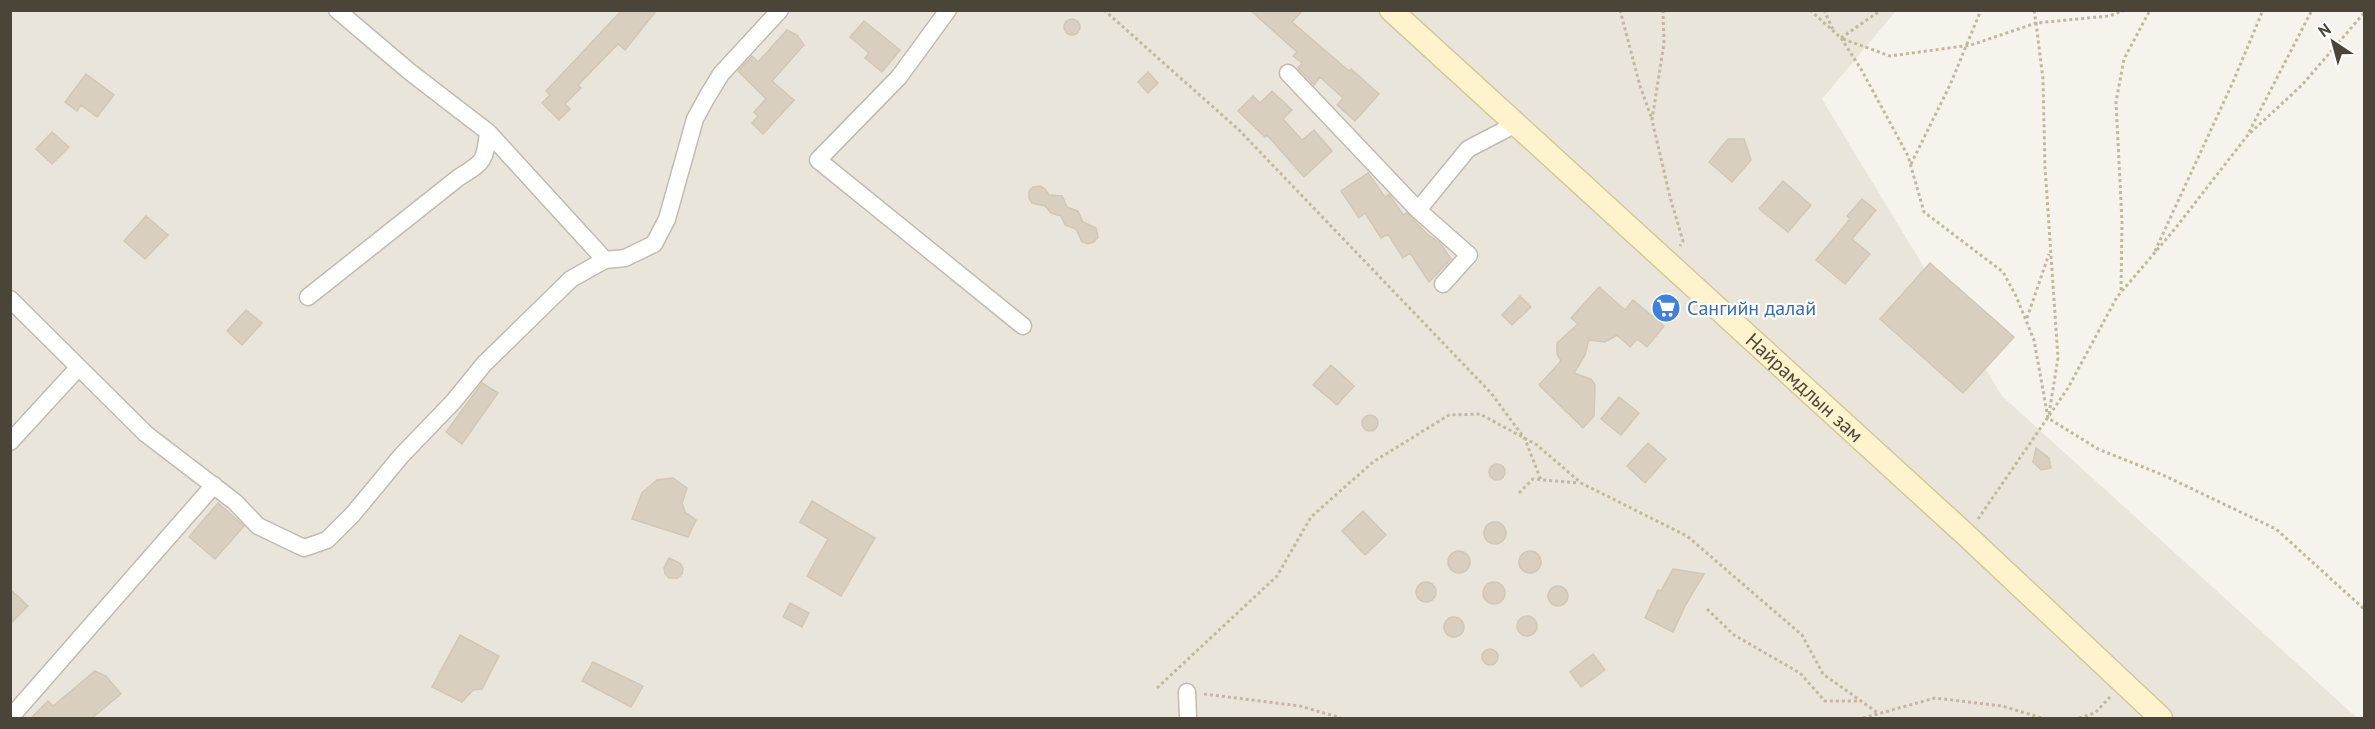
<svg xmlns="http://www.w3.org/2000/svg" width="2375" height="729" font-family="'PT Sans',sans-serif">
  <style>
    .residential { fill: #eae5da }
    .building { fill: #d8cfc1; stroke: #d3c7b4; stroke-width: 1.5 }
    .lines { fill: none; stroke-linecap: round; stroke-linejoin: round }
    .minor-casing { stroke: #c2bbae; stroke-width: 19 }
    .secondary-casing { stroke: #d6c79b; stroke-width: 25 }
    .path { stroke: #c4b79f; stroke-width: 3; stroke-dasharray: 3 3; stroke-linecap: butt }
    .minor { stroke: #fff; stroke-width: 16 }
    .secondary { stroke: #fff3cd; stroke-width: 22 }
    .labels { text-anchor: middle; stroke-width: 4.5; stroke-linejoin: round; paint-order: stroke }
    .shop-label { font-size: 20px; fill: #366cbe; stroke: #fff; text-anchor: start }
    .street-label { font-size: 20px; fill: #4b4439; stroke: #fff }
  </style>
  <rect width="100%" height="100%" fill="#f6f3ec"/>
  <path class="residential" d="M10,11H1896L1822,99L2002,396L2357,718H11Z"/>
  <path class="building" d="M622,10H657L625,50L618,44L578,85L581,88L565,104L570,109L559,120L542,103L550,95L546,91Z
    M1250,10H1303L1292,22L1349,71L1351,69L1379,94L1355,121L1337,105L1343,98L1320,77L1314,85L1298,68L1302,63L1293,56L1297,52Z
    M1064 27a8 8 0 1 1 16 0a8 8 0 1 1-16 0Z
    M864,21L900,50L882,72L865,58L869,53L850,37Z
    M787,30L797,35L804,45L772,81L794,100L763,134L752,123L758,116L754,112L766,99L738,71L752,56L758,62Z
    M1148,72L1158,83L1148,93L1138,82Z
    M86,74L114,95L97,117L81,105L77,111L65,102Z
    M1272,91L1292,110L1283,119L1302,140L1314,130L1332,151L1304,177L1267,135L1265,137L1238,111L1253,96L1260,103Z
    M52,132L69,147L52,164L36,149Z
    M1728,139H1744L1751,160L1732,182L1709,162Z
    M1368,173L1385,197L1389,194L1403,215L1407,213L1426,233L1441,244L1451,259L1429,282L1410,253L1403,258L1388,234L1381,238L1365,213L1359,218L1341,191Z
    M1783,181L1811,205L1788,232L1759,209Z
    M1040,186L1045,189L1049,195L1062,196L1067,207L1078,211L1083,222L1096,228L1098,237L1094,242L1088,244L1082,242L1076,229L1065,225L1061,216L1051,213L1045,206L1032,203L1029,198V191L1033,187Z
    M1862,199L1876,210L1852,239L1870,254L1845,284L1816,260L1850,219L1847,216Z
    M146,216L168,235L145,259L124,241Z
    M1930,263L2014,337L1963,393L1880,319Z
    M1599,287L1625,310L1633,300L1664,326L1647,347L1637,339L1630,347L1617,335L1605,342L1589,340L1585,355L1574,373L1591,379L1595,385L1594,416L1583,428L1539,385L1561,361L1557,354V343L1578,324L1571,318Z
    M1520,296L1531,307L1512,325L1502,315Z
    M246,310L262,323L242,345L227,331Z
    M1331,365L1354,386L1337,405L1313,385Z
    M482,383L498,393L462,444L446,432Z
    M1619,397L1639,413L1621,435L1601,419Z
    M1362 423a8 8 0 1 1 16 0a8 8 0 1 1-16 0Z
    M1648,443L1666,459L1645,483L1627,466Z
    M2036,448L2049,458L2051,468L2041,470L2033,462Z
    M1489 472a8 8 0 1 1 16 0a8 8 0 1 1-16 0Z
    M673,478L687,488L682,503L685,512L696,520L688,537L632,519L642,493L657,480Z
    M812,501L875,538L841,596L807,576L828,539L800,522Z
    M218,503L244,526L215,559L189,537Z
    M1363,511L1386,535L1365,555L1342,531Z
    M1484 533a11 11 0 1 1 22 0a11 11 0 1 1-22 0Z
    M1519 562a11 11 0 1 1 22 0a11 11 0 1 1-22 0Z
    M1448 562a11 11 0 1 1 22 0a11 11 0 1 1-22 0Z
    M669,558L680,563L683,568L682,574L678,578H669L665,574L664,568Z
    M1673,569L1704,574L1686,604L1673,632L1645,618L1658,590L1661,591Z
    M1483 593a11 11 0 1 1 22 0a11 11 0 1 1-22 0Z
    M1416 592a10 10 0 1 1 20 0a10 10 0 1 1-20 0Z
    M1548 596a10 10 0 1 1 20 0a10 10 0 1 1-20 0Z
    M10,589L28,606L10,624Z
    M790,603L809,613L802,627L783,617Z
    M1517 626a10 10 0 1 1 20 0a10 10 0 1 1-20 0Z
    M1444 627a10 10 0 1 1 20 0a10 10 0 1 1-20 0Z
    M460,635L499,656L482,689L473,690L462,702L432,687Z
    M1482 657a8 8 0 1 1 16 0a8 8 0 1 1-16 0Z
    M1593,654L1605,670L1581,687L1570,672Z
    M593,662L643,686L631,707L582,681Z
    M95,671L106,676L121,694L92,718H31L48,701L53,706Z"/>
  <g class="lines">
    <g class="minor-casing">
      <path id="minor" d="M337,10L410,72L488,132L605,260
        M948,10L899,77L818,160L1023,326
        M1288,73L1418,210L1469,255L1443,284
        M1418,210L1468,149L1516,124
        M308,297L458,178C483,162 485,163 488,132
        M10,299L146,434L235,502L258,526L304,548L327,540L353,514L401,456L453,402L484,364L571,279L605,260L625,258L654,244L667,219L695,119L707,97L721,74L780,10
        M10,442L78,368
        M1187,692L1188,718
        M10,718L214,485"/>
    </g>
    <g class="secondary-casing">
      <g id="secondary">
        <path id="s1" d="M1391,10L1966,535L2161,718"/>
      </g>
    </g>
    <path class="path" d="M1104,10L1239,130L1491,393L1525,439L1541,480
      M1620,10L1640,86L1652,119
      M1663,10L1664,43L1652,120L1670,197L1683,241L1680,246
      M1810,10L1841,38L1861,69L1908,156L1924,212L2003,272L2016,296L2034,340L2048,418L2098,449L2163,475L2276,529L2364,609
      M1824,10L1834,32
      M1841,38L1881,10
      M1843,39L1890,56L1971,45L2036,23L2034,10
      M2249,132L2312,10
      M1911,164L1950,85L1981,10
      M2155,251L2233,82L2263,10
      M2121,290L2122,222L2116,102L2124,59L2150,10
      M2027,318L2049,254
      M2049,414L2058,358L2045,167L2043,79L2036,23L2109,16L2125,10
      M1519,493L1533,479L1579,483
      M1978,519L2068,388L2117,297L2174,230L2247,136L2302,85L2364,13
      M1707,609L1734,635L1800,673L1825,701H1858
      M1157,688L1277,576L1311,517L1373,462L1449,415L1480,414L1537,445L1581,483L1687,536L1802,635L1823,674L1878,713
      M1204,694L1300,706L1341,718
      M1863,718L1935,698L2002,706L2042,718
      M2079,718L2095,713L2110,697"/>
    <use href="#minor" class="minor"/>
    <use href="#secondary" class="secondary"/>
  </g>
  <defs>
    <g id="supermarket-disc" transform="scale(1.5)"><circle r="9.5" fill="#3f7fe0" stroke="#fff"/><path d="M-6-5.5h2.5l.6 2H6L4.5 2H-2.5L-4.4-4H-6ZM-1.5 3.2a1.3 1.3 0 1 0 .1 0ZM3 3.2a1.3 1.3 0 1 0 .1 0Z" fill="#fff"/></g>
  </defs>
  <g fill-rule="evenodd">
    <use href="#supermarket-disc" x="1666" y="308"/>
  </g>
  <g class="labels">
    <g class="shop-label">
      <text x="1687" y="315">Сангийн далай</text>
    </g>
    <g class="street-label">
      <text dy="7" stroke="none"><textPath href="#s1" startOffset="560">Найрамдлын зам</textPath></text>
    </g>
  </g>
  <rect width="2375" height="729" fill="none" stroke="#4b4439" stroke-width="24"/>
  <g transform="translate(2333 42) rotate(324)" stroke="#ffffff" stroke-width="4.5" paint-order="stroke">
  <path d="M0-4.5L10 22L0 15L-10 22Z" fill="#4b4439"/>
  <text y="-9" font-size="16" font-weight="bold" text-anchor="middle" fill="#4b4439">N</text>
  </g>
</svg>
